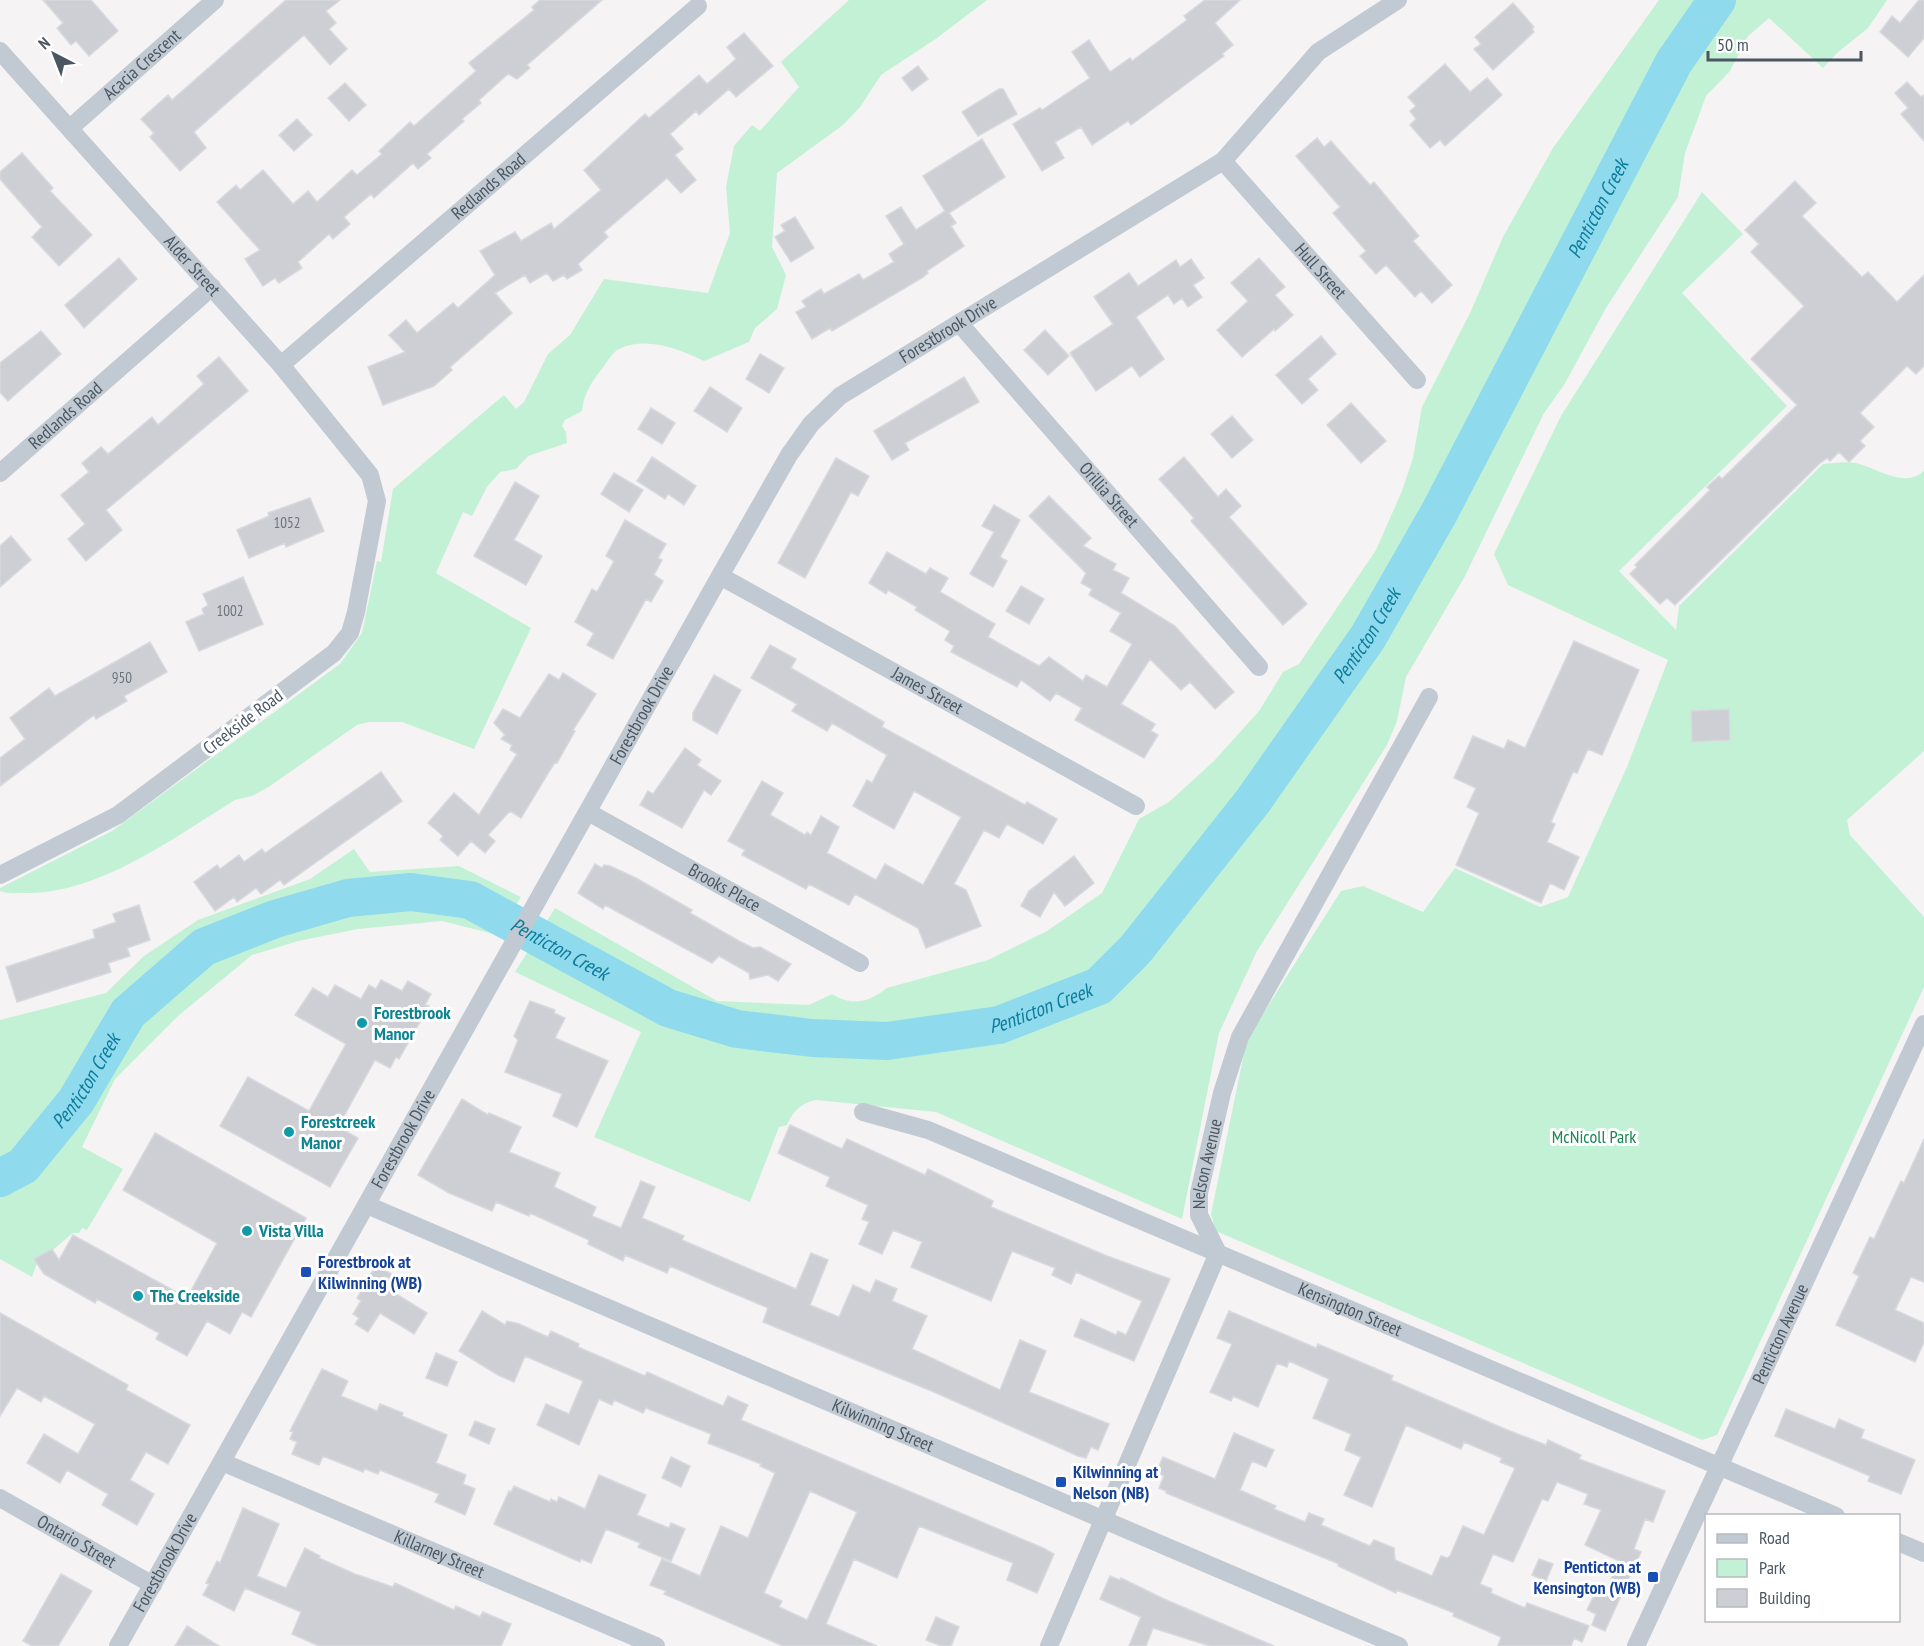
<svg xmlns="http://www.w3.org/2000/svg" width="1924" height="1646" font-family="'PT Sans Narrow',sans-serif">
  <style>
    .green { fill: #c3f1d5 }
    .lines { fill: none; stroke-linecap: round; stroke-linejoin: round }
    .river { stroke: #90daee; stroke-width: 38 }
    .building { fill: #cdcfd5; stroke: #d7d9de; stroke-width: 1.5; fill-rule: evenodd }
    .minor { stroke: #c1cad2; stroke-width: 18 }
    .culture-dot { fill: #0f9aa8; stroke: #fff; stroke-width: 2 }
    .transit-dot { fill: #1a4fb4; stroke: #fff; stroke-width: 2 }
    .labels { text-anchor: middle; stroke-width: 6; stroke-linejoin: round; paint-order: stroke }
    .number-label { font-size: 15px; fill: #6b747e }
    .street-label { font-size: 18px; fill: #4a5661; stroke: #fff }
    .culture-label { font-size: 18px; font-weight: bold; fill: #0d838f; stroke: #fff; text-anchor: start }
    .park-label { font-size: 18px; fill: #17864f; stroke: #fff }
    .transit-label { font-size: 18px; font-weight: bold; fill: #164399; stroke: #fff; text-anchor: start }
    .water-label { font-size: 20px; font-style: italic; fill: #0c7c9b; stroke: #fff }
  </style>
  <rect width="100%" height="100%" fill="#f5f3f3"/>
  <path class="green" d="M849,0H987L937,38L881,75L860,107L843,125L777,173L772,247L786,275L777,309L755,328L749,342L704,361C679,349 646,336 619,349C612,352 606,364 601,370C592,381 583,396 582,411L565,420L562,426L566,432L567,443L528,456L516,469L500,472L487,487L472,516L463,512L436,573L531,628L474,749L402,722H368L357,725L270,786L252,796L235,800C173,838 98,895 23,893C15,893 7,894 0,891V888L112,831L340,664L362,633L377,561L381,562L393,489L504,395L516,409L524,402L548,354L570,335L604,279L708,293L730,233L726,187L734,146L752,125L760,131L799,87L781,62Z
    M1659,0H1887L1868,28L1837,53L1823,68L1769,18L1748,36L1730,71L1706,96L1685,153L1678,197L1606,308L1564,385L1544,413L1465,576L1406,677L1397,721L1387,745L1257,951L1219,1033L1182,1219L936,1112L816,1100C800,1104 794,1110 787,1125L779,1127L750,1202L594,1137L641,1032L515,972L555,908L717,1001L809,1005L832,994C853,1007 869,1002 887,988L988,960L1047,931L1102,893L1139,819L1169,802L1214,761L1259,711L1283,672L1299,664L1376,550L1402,491L1413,458L1422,407L1471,311L1503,237L1553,148Z
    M1702,192L1743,234L1682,293L1787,406L1619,571L1676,630L1679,606L1823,464C1833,463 1846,461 1856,463C1877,468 1904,489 1924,471V751L1847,820L1850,835L1924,917V987L1717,1435L1702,1440L1216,1231L1211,1214L1247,1039L1341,891L1363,886L1423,912L1455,868L1540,907L1568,897L1627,767L1668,660L1508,585L1494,554L1561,416Z
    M354,849L370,872L459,866L521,897L498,935L442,921L358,929L298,941L252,955L178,1016L115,1079L82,1147L123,1169L87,1230L82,1228L79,1233H73L37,1263L32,1277L0,1259V1020L106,993L144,956L198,920L310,879Z"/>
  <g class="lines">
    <path class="river" id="s1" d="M0,1178L23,1166L76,1101L128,1013L204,947L275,919L348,898L411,892L470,900L668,1008L737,1029L812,1038L887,1041L999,1025L1099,986L1135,950L1253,801L1368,637L1439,513L1674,62L1717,0"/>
  </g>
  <path class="building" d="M43,0H91L118,31L89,56L76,41L71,45L57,28L63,23Z
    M286,0H340L326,11L336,23L329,29L347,49L330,65L304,35L194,132L206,148L180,171L150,137L154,133L141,119L168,95L172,100Z
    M540,0H602L527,65L530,68L517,79L508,74L479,100L481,103L462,119L464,121L427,154L431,158L418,169L413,163L374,198L371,194L344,217L350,224L333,239L329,234L298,262L302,268L279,283L275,278L263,286L245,259L260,250L217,202L236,185L240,190L263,170L293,204L308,191L317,202L352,170L357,175L382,154L379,151L410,122L414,126L476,71L469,63L534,10L532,7Z
    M1205,0H1240L1215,23L1233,45L1222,54L1224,56L1131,125L1128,121L1092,145L1081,127L1055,142L1064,158L1042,171L1013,124L1040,108L1042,110L1090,78L1072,52L1089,40L1110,72L1130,58L1132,61L1187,20L1184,16Z
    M1919,0H1924V38L1908,57L1880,32L1892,16L1900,23Z
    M1513,3L1534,27L1532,29L1534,32L1493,70L1474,49L1481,44L1475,37Z
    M744,33L773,66L736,97L729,89L699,115L696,111L670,134L683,149L675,155L696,180L681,193L667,178L604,232L608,237L578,264L582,270L567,279L564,275L553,281L547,273L530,283L525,275L495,293L512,313L450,367L452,370L434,386L383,405L368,367L405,352L389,335L406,320L417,333L453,303L458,308L495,275L480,251L515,232L521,241L551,223L554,229L601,190L584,170L645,114L649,118L699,75L707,84L736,59L727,47Z
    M1445,64L1470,92L1487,78L1502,95L1445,146L1440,140L1430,148L1410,125L1416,119L1410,111L1416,106L1408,97Z
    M918,66L928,79L912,91L902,78Z
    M1907,82L1921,97L1924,95V141L1901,114L1908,108L1895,93Z
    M345,83L366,105L349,121L328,98Z
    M999,89H1003L1017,114L978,136L962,112Z
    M297,119L312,135L294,151L279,135Z
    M1317,138L1324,147L1331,141L1370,185L1374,182L1419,236L1413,241L1452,285L1432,303L1421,291L1415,297L1386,265L1376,274L1360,256L1366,251L1333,213L1340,207L1296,156Z
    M982,139L1005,177L949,213L956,223L951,226L964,246L927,271L928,273L922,278L832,331L830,328L812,339L796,312L806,307L802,301L821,289L824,294L859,274L863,280L894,262L889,254L904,244L886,216L901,207L916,230L945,211L923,176Z
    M22,153L53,188L50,191L92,235L59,266L32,237L42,227L0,179V172Z
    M1795,181L1816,203L1802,216L1862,277L1868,272L1897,302L1924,275V366L1916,374L1907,366L1860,413L1874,427L1860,441L1865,446L1849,462L1839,452L1830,461L1827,458L1819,464L1675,605L1667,598L1660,604L1630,574L1637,567L1635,565L1710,490L1707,487L1719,476L1722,479L1797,405L1751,359L1804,306L1751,252L1759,244L1745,230Z
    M795,217L814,248L791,262L775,237L785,231L781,225Z
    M119,258L137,279L84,328L65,305Z
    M1259,258L1285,287L1275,295L1293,315L1275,331L1274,329L1242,357L1217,330L1248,301L1231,283Z
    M1191,259L1204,278L1193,285L1202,297L1188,307L1182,298L1174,304L1168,295L1136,317L1164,359L1140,377L1132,366L1096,391L1070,353L1113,324L1094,297L1129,273L1138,286L1176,260L1180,267Z
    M1045,330L1069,356L1048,375L1024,350Z
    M41,331L61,354L8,401L0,392V363Z
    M1321,336L1336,354L1308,379L1318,390L1302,404L1276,375Z
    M760,354L784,368L769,393L746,379Z
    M219,357L248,391L106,510L122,530L86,561L68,539L85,524L61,495L89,472L82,463L101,447L108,454L152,417L158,425L204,384L197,376Z
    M964,377L979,402L905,443L909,450L892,460L874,431Z
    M710,387L742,408L727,432L694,411Z
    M1351,403L1386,441L1361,463L1327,425Z
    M651,408L675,423L662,444L638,429Z
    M1232,416L1253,440L1232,458L1211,434Z
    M652,457L696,486L684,505L668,494L665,499L637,481Z
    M1184,457L1218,497L1226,489L1241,506L1229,517L1307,604L1283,625L1191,521L1194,518L1159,479Z
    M836,458L869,476L858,496L851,492L805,578L778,563Z
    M614,473L643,490L629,512L601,494Z
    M515,482L539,496L514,540L542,556L526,585L474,556Z
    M1049,496L1091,538L1083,546L1116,564L1113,570L1129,578L1121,593L1175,626L1234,692L1215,709L1190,682L1181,690L1150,659L1121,704L1155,724L1151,731L1158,735L1144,758L1075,720L1082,708L1056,693L1050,701L1021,680L1017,687L951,652L954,646L945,640L950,631L915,610L917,607L888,590L886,594L869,583L887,552L926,574L930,568L948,578L940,592L995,624L988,637L1039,666L1049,657L1083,681L1086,675L1107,687L1132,644L1110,631L1121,613L1089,595L1092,589L1081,583L1086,573L1029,516Z
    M310,498L324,531L286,547L285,543L249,558L237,530L269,516L268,513Z
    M994,505L1020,520L1000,557L1007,561L993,587L970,574L994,532L982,526Z
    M625,520L666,544L658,558L662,560L654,575L663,581L651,602L646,599L613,659L587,645L594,633L575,622L592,589L597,592L614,561L606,556Z
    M11,536L31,560L0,587V546Z
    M243,577L263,624L199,651L186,622L204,614L202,609L208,605L203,594Z
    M1021,586L1044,599L1029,624L1006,611Z
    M1574,641L1639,670L1602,755L1588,749L1577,773L1573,772L1551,822L1555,824L1547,842L1579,857L1564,890L1550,883L1541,903L1456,865L1479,813L1467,807L1476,788L1454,778L1473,736L1504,749L1508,740L1525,748Z
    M150,642L167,672L124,696L127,701L96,719L94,715L0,786V758L25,739L10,718L49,688L55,696Z
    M770,645L796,659L791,668L884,722L882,727L1025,805L1027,802L1057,819L1043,844L1007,824L999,838L984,830L954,884L966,890L981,926L926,948L918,928L855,894L849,905L809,884L806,889L742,855L745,850L728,841L762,781L783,793L770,815L805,835L807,832L811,835L821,816L839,827L827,853L876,880L885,864L923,885L961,817L914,791L894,829L853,806L867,780L872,783L887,755L832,723L827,731L792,711L797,704L751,678Z
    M563,673L596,694L573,730L575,731L557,763L555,762L521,818L510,811L488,835L495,841L485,853L471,841L458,856L440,840L443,836L428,823L454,793L479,815L517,754L510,750L512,745L501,739L505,735L494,723L503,709L520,718L549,674L559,680Z
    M714,675L741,690L717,734L693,720V713Z
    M1729,709L1730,740L1692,742L1691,711Z
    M685,748L701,760L697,765L721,781L711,795L704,790L682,828L640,805L648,791L653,794Z
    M381,772L402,801L284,885L280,880L261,894L256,888L237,902L234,897L215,911L194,882L217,865L220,869L239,855L244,862L262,849L265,853Z
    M1074,856L1094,883L1065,906L1054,892L1040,917L1021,906L1029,891Z
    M595,864L602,868L604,865L610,866L636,878L692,910L690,913L739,941L753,948L760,947L791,964L778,981L768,975L750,979L749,973L719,956L712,963L605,905L603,909L578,893Z
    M139,905L150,940L127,948L130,956L108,963L111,972L17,1002L6,967L95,938L93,930L116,922L113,914Z
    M381,980L402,991L408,981L431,994L425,1005L429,1006L399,1059L396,1057L390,1068L375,1060L338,1127L358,1138L330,1187L220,1126L248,1077L309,1111L346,1044L295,1015L313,988L328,997L335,985L361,999L369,985L376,989Z
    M530,1001L555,1010L554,1013L565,1018L555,1038L608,1061L577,1127L553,1116L562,1094L505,1072L518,1040L514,1036Z
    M462,1099L488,1115L489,1113L521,1127L509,1152L560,1173L554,1187L596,1207L592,1216L621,1228L641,1181L655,1187L642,1218L684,1236L682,1240L796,1289L811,1253L828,1260L810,1305L839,1317L853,1285L870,1293L876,1280L897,1289L892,1301L927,1316L912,1349L1000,1390L1020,1340L1046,1351L1029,1392L1109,1424L1098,1450L1091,1447L1086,1458L1078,1456L934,1392L763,1322L768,1308L716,1286L670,1266L667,1273L625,1255L623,1261L588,1244L589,1240L530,1213L529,1216L496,1202L492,1211L449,1193L418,1175Z
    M790,1125L842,1149L847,1139L925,1175L928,1169L993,1201L991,1207L1107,1256L1170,1279L1134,1361L1074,1336L1081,1319L1116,1335L1118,1331L1126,1335L1142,1301L1076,1272L1071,1284L1052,1275L1055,1268L1012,1251L991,1301L911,1267L922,1242L893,1230L882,1254L859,1244L869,1222L862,1219L868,1205L826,1186L830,1177L778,1153Z
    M155,1133L306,1218L251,1317L242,1312L230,1334L207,1321L187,1356L156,1339L159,1333L97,1299L95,1303L44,1274L34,1259L52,1249L59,1260L73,1235L187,1298L217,1243L123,1190Z
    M1924,1139V1282L1911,1277L1895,1310L1924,1323V1342L1915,1362L1836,1325L1859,1276L1853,1273L1870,1237L1874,1239L1901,1181L1904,1183Z
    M377,1265L401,1280L393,1292L427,1313L414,1334L380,1313L368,1332L355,1324L359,1318L353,1314L361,1301L357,1298L362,1290L360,1289Z
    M482,1311L505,1325L507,1321L519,1324L548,1337L551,1331L579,1344L578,1347L645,1376L647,1372L723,1406L728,1396L748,1405L741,1420L1043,1548L1054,1554L1037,1593L1007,1580L1013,1563L919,1526L897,1578L854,1559L826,1624L877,1646H783L664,1594L666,1591L650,1585L662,1559L700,1576L721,1526L748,1538L775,1473L760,1466L761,1464L708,1443L711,1434L646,1408L643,1413L614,1400L612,1405L599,1399L579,1445L537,1425L546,1404L569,1414L583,1381L525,1356L514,1382L498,1375L459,1351ZM810,1491L857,1512L807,1620L779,1607L782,1601L764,1593Z
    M1229,1311L1316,1348L1318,1344L1393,1376L1391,1380L1505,1429L1546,1445L1548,1440L1581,1455L1579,1459L1665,1491L1653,1522L1645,1519L1634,1549L1641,1552L1605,1631L1592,1625L1596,1614L1587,1610L1598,1587L1606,1590L1619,1561L1585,1545L1601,1510L1584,1504L1588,1494L1557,1482L1548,1501L1542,1499L1513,1562L1493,1554L1480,1584L1492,1589L1491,1593L1525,1608L1527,1603L1589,1626L1582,1642L1574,1638L1571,1646H1498L1501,1637L1453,1616L1454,1613L1397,1590L1396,1593L1338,1566L1339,1564L1166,1493V1491L1159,1488L1164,1476L1156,1473L1163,1457L1215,1479L1234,1433L1274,1450L1266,1467L1252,1461L1240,1490L1276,1506L1274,1509L1305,1522L1309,1513L1324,1519L1321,1525L1370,1546L1374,1540L1394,1548L1395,1560L1432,1576L1441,1556L1447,1558L1450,1556L1463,1526L1484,1535L1515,1468L1500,1462L1502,1458L1471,1445L1464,1442L1461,1449L1406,1425L1372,1507L1344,1495L1361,1457L1345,1450L1351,1434L1313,1418L1329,1379L1289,1361L1287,1367L1277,1363L1258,1407L1233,1396L1231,1401L1210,1392L1232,1344L1217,1338Z
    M0,1313L128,1385L126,1390L190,1425L168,1464L146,1452L130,1480L154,1494L137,1525L102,1505L108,1494L67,1470L60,1483L27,1463L44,1434L78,1454L95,1424L44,1396L41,1402L17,1388L0,1416Z
    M436,1353L457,1362L447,1386L426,1378Z
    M322,1369L348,1381L341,1396L377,1411L380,1404L403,1413L402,1416L447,1435L436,1463L466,1475L463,1484L475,1489L465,1515L435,1502L439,1494L380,1470L378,1474L365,1469L363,1472L323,1456L319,1465L292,1454L297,1442L290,1439L293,1432L290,1431Z
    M1786,1409L1835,1429L1839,1419L1864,1430L1861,1438L1915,1460L1901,1494L1868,1481L1870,1476L1775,1436Z
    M475,1421L495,1429L489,1444L469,1435Z
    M671,1457L690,1466L681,1487L662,1478Z
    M599,1475L646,1495L637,1515L669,1528L671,1523L685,1529L671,1561L638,1547L640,1543L606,1529L591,1563L581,1559L580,1562L494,1524L509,1491L511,1492L514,1486L550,1502L551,1499L557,1502L559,1497L585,1509Z
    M243,1508L279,1524L257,1576L286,1588L305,1548L320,1556L319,1558L355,1574L393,1587L395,1583L454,1610L456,1606L480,1617L483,1612L511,1624L501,1646H319L292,1634L301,1612L245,1588L234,1611L203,1595L209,1584L206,1583L217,1561L220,1563Z
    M1539,1559L1553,1564L1546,1581L1532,1575Z
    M61,1574L92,1591L58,1646H32L23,1641Z
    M1110,1576L1120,1580L1121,1578L1164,1599L1274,1646H1210L1153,1628L1146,1646H1129L1141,1617L1100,1599Z
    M936,1617L959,1627L951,1646H941L926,1640Z
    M187,1626L219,1646H175Z"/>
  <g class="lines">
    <g class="minor">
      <path id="s2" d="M0,51L281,365L370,475L377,501L356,612L350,633L334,653L118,815L0,875"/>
      <path id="s3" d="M70,128L215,0"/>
      <path id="s4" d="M1223,161L1417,380"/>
      <path id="s5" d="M959,323L1259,667"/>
      <path id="s6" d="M281,365L698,6"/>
      <path id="s7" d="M0,473L212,287"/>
      <path id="s8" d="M720,576L1136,806"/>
      <path id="s9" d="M588,812L860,963"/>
      <path id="s10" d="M863,1112L928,1130L1836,1516"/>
      <path id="s11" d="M367,1205L1399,1646"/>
      <path id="s12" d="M222,1462L656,1646"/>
      <path id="s13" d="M0,1498L153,1585"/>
      <path d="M1898,1542L1924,1553"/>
      <path id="s14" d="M118,1646L720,576L789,455L811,424L840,396L1223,161L1318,52L1398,0"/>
      <path id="s15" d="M1049,1646L1218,1253L1199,1215V1193L1222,1093L1240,1037L1429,697"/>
      <path id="s16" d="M1636,1646L1924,1024"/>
    </g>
  </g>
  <g class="culture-dot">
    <circle cx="362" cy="1023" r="6"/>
    <circle cx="289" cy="1132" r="6"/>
    <circle cx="247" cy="1231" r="6"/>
    <circle cx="138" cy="1296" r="6"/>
  </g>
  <g class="transit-dot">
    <rect x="300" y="1266" width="12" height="12" rx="3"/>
    <rect x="1055" y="1476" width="12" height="12" rx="3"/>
    <rect x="1647" y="1571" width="12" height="12" rx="3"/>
  </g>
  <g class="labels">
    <g class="number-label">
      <text x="287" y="528">1052</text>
      <text x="230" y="616">1002</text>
      <text x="122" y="683">950</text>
    </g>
    <g class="street-label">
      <text dy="6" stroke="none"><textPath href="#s3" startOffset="96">Acacia Crescent</textPath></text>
      <text dy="6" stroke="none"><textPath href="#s6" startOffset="274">Redlands Road</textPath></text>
      <text dy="6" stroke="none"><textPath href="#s2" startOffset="288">Alder Street</textPath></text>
      <text dy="6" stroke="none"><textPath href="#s4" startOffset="147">Hull Street</textPath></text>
      <text dy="6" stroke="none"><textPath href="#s14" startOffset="1572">Forestbrook Drive</textPath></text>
      <text dy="6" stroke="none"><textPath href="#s7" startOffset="87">Redlands Road</textPath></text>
      <text dy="6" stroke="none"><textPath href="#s5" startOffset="228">Orillia Street</textPath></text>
      <text dy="6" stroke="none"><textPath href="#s8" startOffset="237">James Street</textPath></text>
      <text dy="6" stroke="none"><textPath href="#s14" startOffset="1068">Forestbrook Drive</textPath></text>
      <text transform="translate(243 722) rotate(-37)" y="6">Creekside Road</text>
      <text dy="6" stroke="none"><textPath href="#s9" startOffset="156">Brooks Place</textPath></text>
      <text dy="6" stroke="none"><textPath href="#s14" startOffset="582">Forestbrook Drive</textPath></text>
      <text dy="6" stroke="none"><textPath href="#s15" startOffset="522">Nelson Avenue</textPath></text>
      <text dy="6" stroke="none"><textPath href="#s10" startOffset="526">Kensington Street</textPath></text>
      <text dy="6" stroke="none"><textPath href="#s16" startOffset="344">Penticton Avenue</textPath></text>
      <text dy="6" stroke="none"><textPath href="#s11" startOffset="561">Kilwinning Street</textPath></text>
      <text dy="6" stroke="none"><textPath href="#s13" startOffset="88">Ontario Street</textPath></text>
      <text dy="6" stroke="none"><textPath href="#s12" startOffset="236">Killarney Street</textPath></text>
      <text dy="6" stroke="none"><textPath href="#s14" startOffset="96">Forestbrook Drive</textPath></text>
    </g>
    <g class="culture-label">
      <text x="374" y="1019">Forestbrook<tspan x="374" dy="21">Manor</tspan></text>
      <text x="301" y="1128">Forestcreek<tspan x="301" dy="21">Manor</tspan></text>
      <text x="259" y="1237">Vista Villa</text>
      <text x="150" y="1302">The Creekside</text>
    </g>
    <g class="park-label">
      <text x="1594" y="1143">McNicoll Park</text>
    </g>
    <g class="transit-label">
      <text x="318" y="1268">Forestbrook at<tspan x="318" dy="21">Kilwinning (WB)</tspan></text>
      <text x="1073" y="1478">Kilwinning at<tspan x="1073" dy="21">Nelson (NB)</tspan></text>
      <text x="1641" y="1573" text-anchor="end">Penticton at<tspan x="1641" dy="21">Kensington (WB)</tspan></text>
    </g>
    <g class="water-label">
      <text dy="7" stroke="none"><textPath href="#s1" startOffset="2184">Penticton Creek</textPath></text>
      <text dy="7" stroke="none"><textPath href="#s1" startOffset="1698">Penticton Creek</textPath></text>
      <text dy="7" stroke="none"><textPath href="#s1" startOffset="690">Penticton Creek</textPath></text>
      <text dy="7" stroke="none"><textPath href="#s1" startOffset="1194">Penticton Creek</textPath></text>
      <text dy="7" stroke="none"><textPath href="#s1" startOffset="132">Penticton Creek</textPath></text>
    </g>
  </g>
  <rect x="1705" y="1514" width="195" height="108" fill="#ffffff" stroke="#b7bbc0" stroke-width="1.5"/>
  <rect x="1717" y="1534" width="30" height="9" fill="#c1cad2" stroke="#b7bbc0" stroke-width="1.5"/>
  <text x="1759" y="1544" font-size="18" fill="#4a5661">Road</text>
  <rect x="1717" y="1559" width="30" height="18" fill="#c3f1d5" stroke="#b7bbc0" stroke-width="1.5"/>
  <text x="1759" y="1574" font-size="18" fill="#4a5661">Park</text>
  <rect x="1717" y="1589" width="30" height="18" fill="#cdcfd5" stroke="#b7bbc0" stroke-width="1.5"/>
  <text x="1759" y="1604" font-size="18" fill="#4a5661">Building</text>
  <g transform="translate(54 54) rotate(318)" stroke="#ffffff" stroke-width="4.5" paint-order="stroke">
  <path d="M0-4.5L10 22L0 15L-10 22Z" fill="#4a5661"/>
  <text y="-9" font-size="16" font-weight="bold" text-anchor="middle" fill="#4a5661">N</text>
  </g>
  <path d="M1708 51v9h153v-9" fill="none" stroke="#4a5661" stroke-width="3"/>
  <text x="1717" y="51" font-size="18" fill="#4a5661" stroke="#ffffff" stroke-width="4.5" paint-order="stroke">50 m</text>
</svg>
